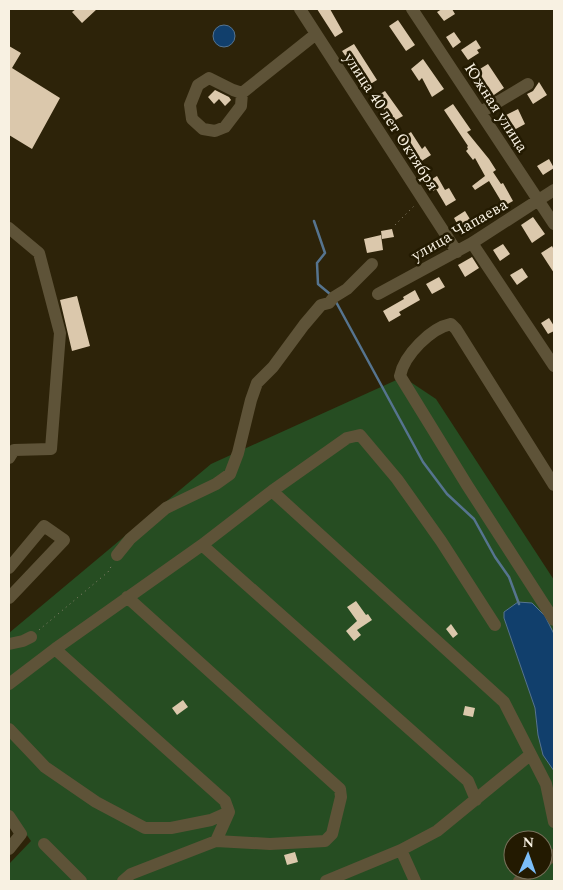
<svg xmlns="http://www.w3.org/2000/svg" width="563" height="890" font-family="Spectral,serif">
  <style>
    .green { fill: #264d22; fill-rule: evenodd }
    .water { fill: #113f6c; stroke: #56748f }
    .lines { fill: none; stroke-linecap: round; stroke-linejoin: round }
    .stream { stroke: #56748f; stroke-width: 2.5 }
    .building { fill: #dbc8ac }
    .path { stroke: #8c846f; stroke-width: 1; stroke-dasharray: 1 4; stroke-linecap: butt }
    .minor { stroke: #5e5338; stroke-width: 12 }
    .labels { text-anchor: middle; stroke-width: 5; stroke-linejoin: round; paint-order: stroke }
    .street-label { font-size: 16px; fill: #f8f1e2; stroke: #231a01 }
  </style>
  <rect width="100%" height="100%" fill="#2d2309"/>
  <path class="green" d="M403,377L436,399L554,580V634L545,616L504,618L535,708L538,735L543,755L554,771V881H9V864L31,841L9,810V633L211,464ZM513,840H543V870H513Z"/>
  <path class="water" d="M213 36a11 11 0 1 1 22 0a11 11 0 1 1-22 0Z
    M518,602L532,603L545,616L554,634V771L543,755L538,735L535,708L504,618V612Z"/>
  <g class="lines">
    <path class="stream" d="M314,221L325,253L317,263L318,284L330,294
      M335,300L423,462L447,494L474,519L495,557L509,577L519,604"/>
  </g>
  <path class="building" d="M76,9H97L82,23L72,12Z
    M317,9H330L343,32L335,37Z
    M442,9H452L455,14L444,21L437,12Z
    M398,20L415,45L406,51L389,26Z
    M454,32L461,42L453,48L446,37Z
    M476,40L481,48L477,50L479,53L468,60L461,50Z
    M354,44L377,80L367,86L353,63L351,64L342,51Z
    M9,46L21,53L12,68L60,98L32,149L9,135Z
    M423,59L444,89L432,97L422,78L419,81L411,69Z
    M488,64L504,88L491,97L475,72Z
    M539,82L547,95L533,104L527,94L533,91Z
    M215,90L229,97L231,100L225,106L219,99L214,104L208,97Z
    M385,91L403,116L390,123L385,113L386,112L375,97Z
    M453,104L471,130L467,132L489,159L496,170L493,172L501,184L503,183L513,201L504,206L489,181L475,190L472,186L485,176L475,158L473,160L466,151L468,149L467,147L468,146L444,110Z
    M518,109L525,124L514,130L506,115Z
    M411,132L422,149L425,146L431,155L417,164L399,140Z
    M549,159L554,168L543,175L537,166Z
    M437,176L445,190L449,188L456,200L446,206L436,189L433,191L427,182Z
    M465,211L473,224L461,231L454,218Z
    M533,217L545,234L532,243L521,225Z
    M392,229L394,237L382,239L381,231Z
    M381,235L383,250L367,253L364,239Z
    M503,244L510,254L500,261L493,250Z
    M552,246L554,250V273L541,253Z
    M472,257L479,268L465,277L458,265Z
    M522,268L528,277L517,285L510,275Z
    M439,277L445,287L432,294L426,284Z
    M415,290L420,300L399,312L401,315L389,322L383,311L404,299L403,297Z
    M77,296L90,346L72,351L60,300Z
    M549,318L554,326V331L548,334L541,323Z
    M356,601L366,615L368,614L372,620L357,630L361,635L354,641L346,631L357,621L347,607Z
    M451,624L458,634L453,638L446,629Z
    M183,700L188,707L177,715L172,708Z
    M465,706L475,708L473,717L463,715Z
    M295,852L298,862L287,865L284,855Z"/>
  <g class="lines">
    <path class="path" d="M395,225L414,206
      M39,630L108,572L112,565"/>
    <path class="minor" d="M300,9L457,252
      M412,9L554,224
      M242,93L233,90L209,78L198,85L190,105L192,119L203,129L215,131L225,127L241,106L242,93L316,34
      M481,112L528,84
      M9,228L39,253L60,333L51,449L14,450L9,458
      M472,243L554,366
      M378,294L472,243L554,190
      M554,485L456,329L451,324C431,328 404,355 400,376L467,485L554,620
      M272,491L504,702L546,784L554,822
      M202,545L468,781L476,800
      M117,555L130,539L166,508L216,484L230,474L238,453L251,400L257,383L273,367L304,325L321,305L329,303L334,297L347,289L372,264
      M9,568L44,526L64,540L9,598
      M9,644L23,641L31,637
      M55,649L225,801L229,812L216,841
      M9,684L55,649L202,545L272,491L347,438L360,435L397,479L441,541L495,625
      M9,729L45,767L96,802L145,828H171L211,820L229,812
      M9,816L21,834L9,849
      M44,844L81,881
      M401,850L415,881
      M543,863L554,855
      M123,881L131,874L216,841L270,844L325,841L332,834L341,797L340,789L127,597
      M326,881L401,850L437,831L530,755
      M519,881L534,870"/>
  </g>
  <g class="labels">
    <g class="street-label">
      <text transform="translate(497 107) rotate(57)" y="6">Южная улица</text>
      <text transform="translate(392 121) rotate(57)" y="6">улица 40 лет Октября</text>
      <text transform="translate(459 229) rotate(-30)" y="6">улица Чапаева</text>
    </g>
  </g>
  <rect width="563" height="890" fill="none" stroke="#f8f1e2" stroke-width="20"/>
  <g transform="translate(528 855) rotate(2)"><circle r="24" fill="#231a01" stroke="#78705b"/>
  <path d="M0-4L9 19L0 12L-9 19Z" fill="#7bbef8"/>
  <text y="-8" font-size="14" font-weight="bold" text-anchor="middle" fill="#f8f1e2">N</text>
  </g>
</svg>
